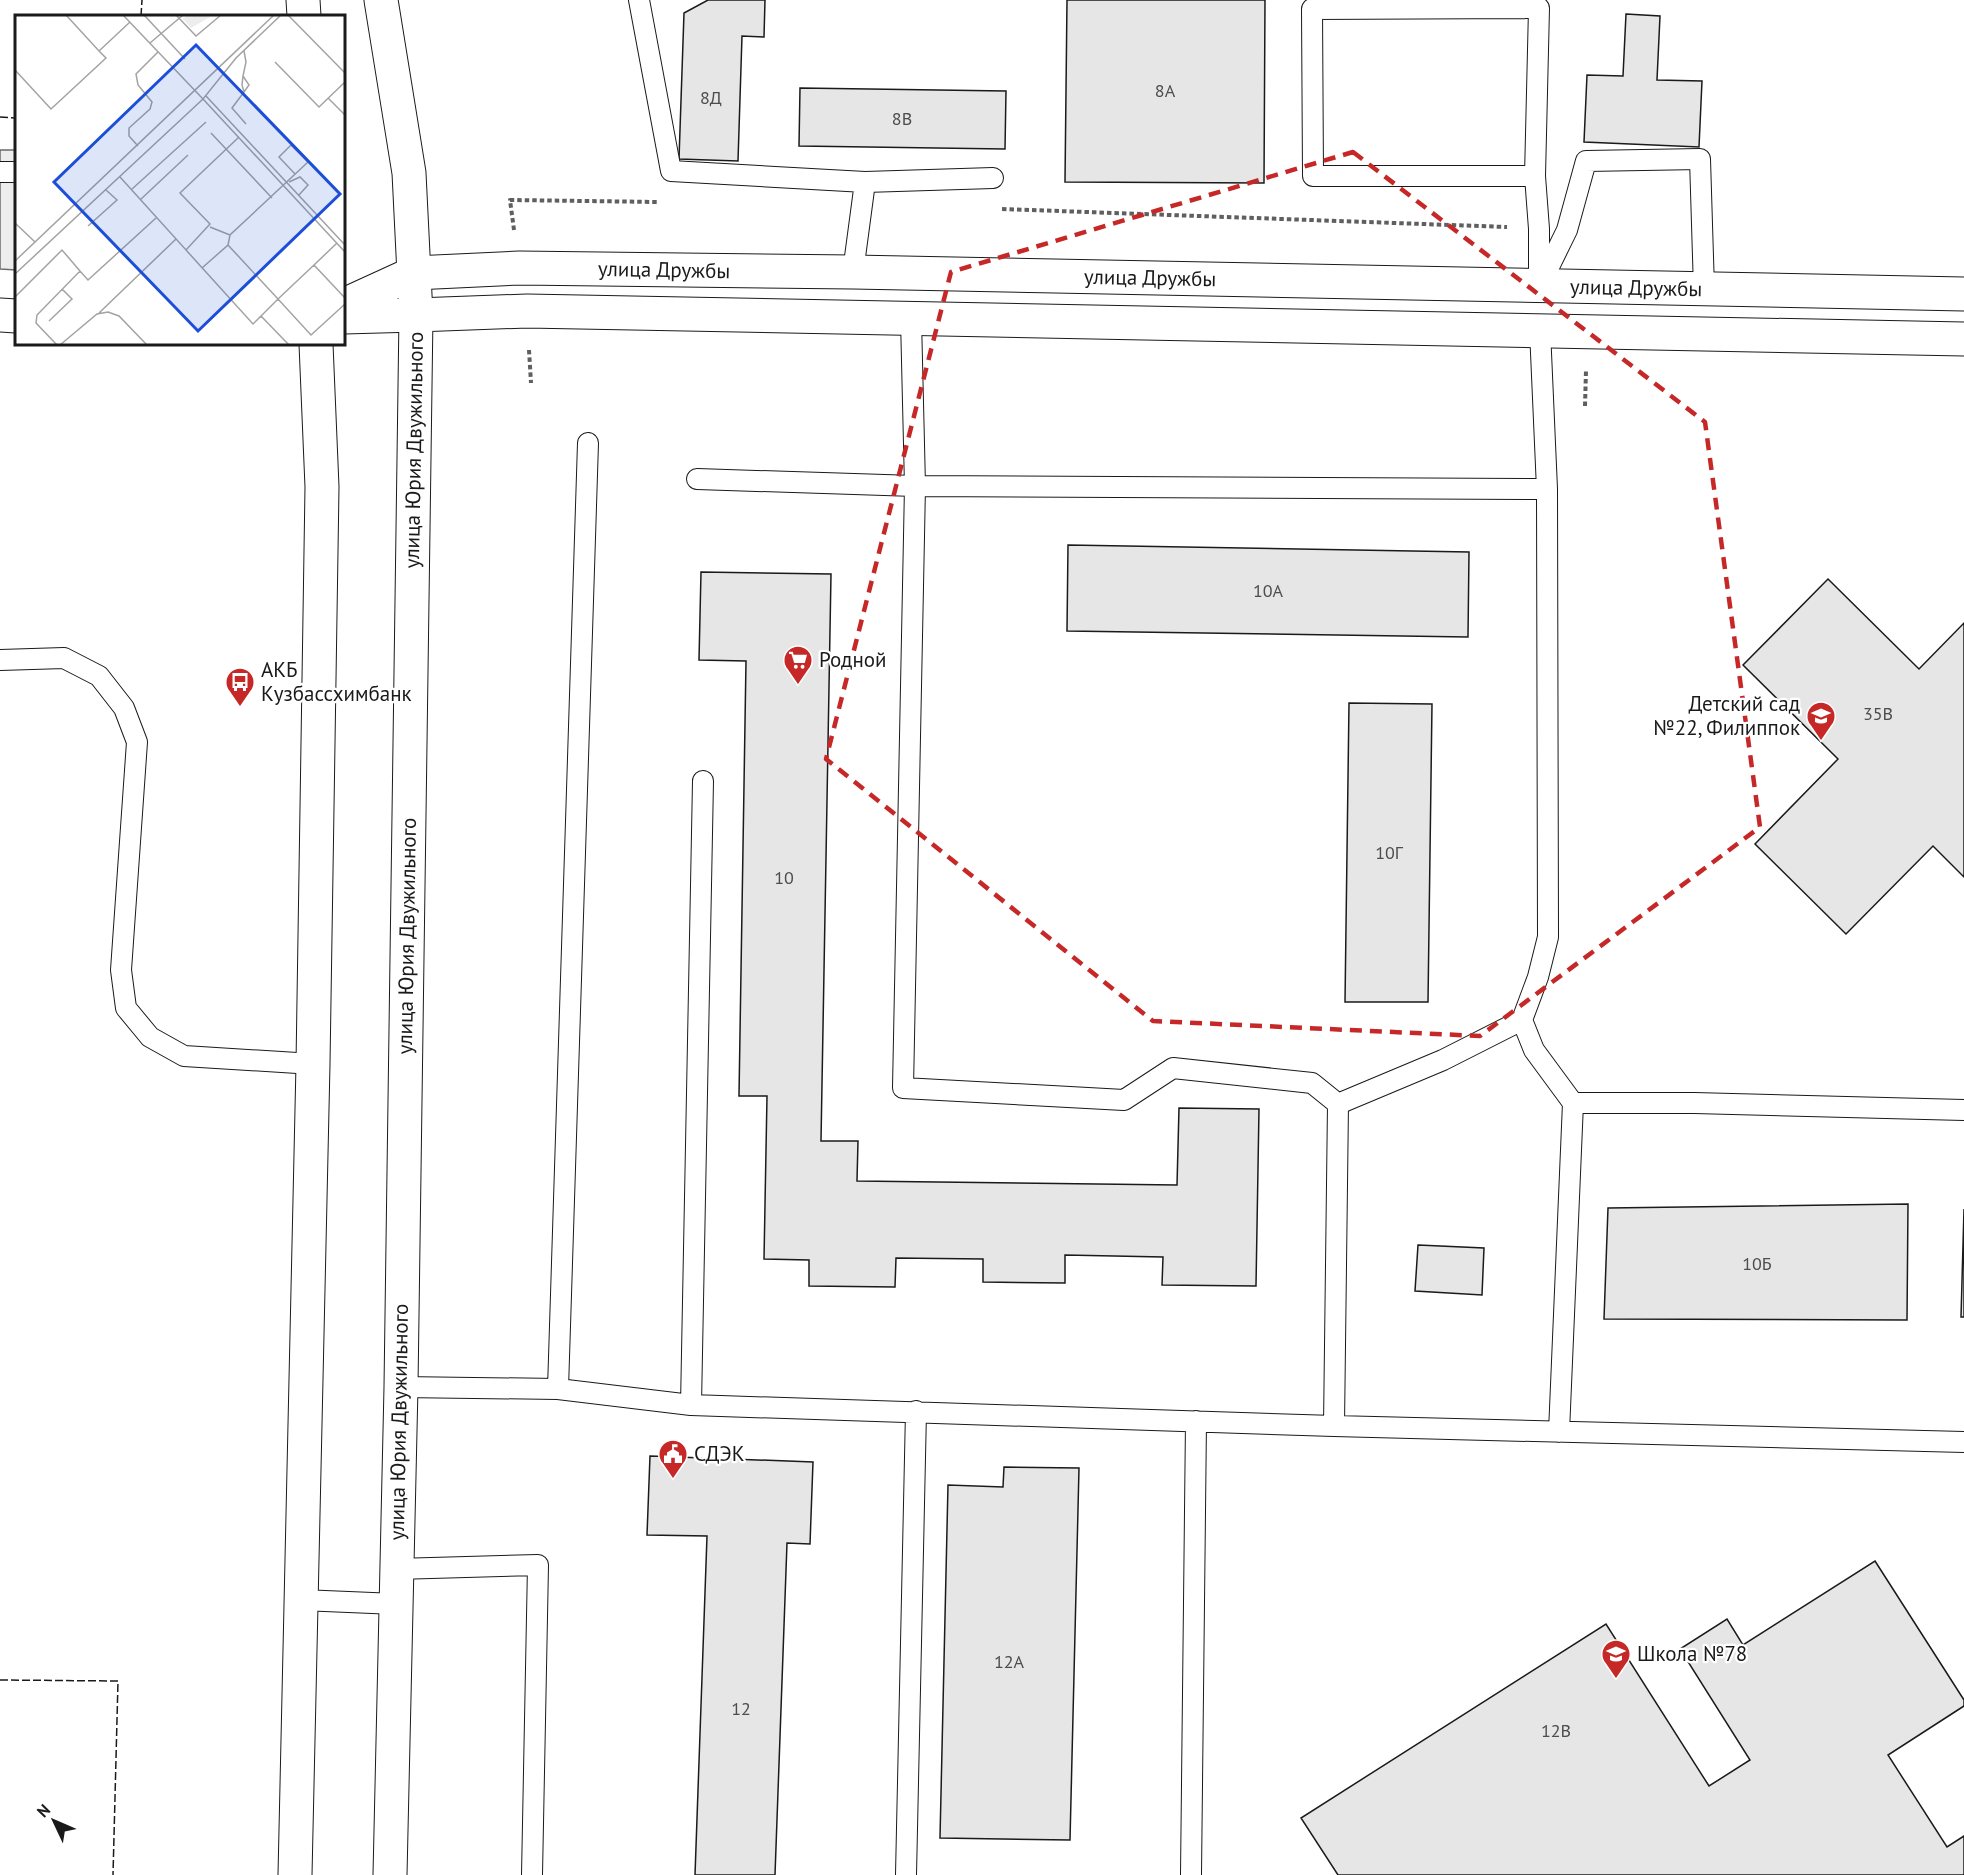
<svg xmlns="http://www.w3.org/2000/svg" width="1964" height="1875" font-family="'PT Sans',sans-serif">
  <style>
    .built { fill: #ededed; stroke: #6a6a6a; stroke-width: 1.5 }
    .building { fill: #e6e6e6; stroke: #1a1a1a; stroke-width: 1.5 }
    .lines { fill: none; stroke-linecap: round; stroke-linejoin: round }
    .lane-casing { stroke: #1a1a1a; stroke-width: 22 }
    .secondary-casing { stroke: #1a1a1a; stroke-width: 35 }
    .primary-casing { stroke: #1a1a1a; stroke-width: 35 }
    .path { stroke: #5f5f5f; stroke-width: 4; stroke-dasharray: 4.5 3; stroke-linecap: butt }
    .lane { stroke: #fff; stroke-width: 20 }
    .secondary { stroke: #fff; stroke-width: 33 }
    .primary { stroke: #fff; stroke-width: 33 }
    .fence { stroke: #1a1a1a; stroke-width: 1.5; stroke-dasharray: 8 3; stroke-linecap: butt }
    .marked { fill: none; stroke: #c62828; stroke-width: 4.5; stroke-dasharray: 12 8; stroke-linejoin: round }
    .labels { text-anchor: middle; stroke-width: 4.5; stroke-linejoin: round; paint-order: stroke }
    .number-label { font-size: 18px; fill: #4d4d4d }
    .street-label { font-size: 21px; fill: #1a1a1a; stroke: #fff }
    .poi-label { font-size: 21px; fill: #1a1a1a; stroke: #fff; text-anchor: start }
    .inset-road { fill: none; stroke: #a3a3a3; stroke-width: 1.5 }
    .view { fill: #1d4ed8; fill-opacity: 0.15; stroke: #1d4ed8; stroke-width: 3 }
    .inset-edge { fill: none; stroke: #1a1a1a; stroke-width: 3 }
  </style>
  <rect width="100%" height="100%" fill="#fff"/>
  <path class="built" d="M0,150H16V270L0,269Z"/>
  <path class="building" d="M708,0H765L764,37L742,36L738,161L679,159L684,13Z
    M1067,0H1265L1264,183L1065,182Z
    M1626,14L1660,16L1657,80L1702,81L1699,147L1584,142L1587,75L1623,76Z
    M800,88L1006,91L1005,149L799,146Z
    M1068,545L1469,552L1468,637L1067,631Z
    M701,572L831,574L821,1141H858L857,1181L1177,1185L1179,1108L1259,1109L1256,1286L1162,1285L1163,1257L1065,1255V1283L983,1282V1259L896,1258L895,1287L809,1286V1260L764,1259L767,1096H739L746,661L699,660Z
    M1828,579L1919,669L1964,623V877L1933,846L1846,934L1755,844L1838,759L1743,665Z
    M1349,703L1432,704L1428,1002H1345Z
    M1908,1204L1907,1320L1604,1319L1608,1208Z
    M1964,1209V1317H1961Z
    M1418,1245L1484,1248L1482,1295L1415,1291Z
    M650,1456L813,1462L810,1544L787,1543L775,1875H695L707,1536L647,1535Z
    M1004,1467L1079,1468L1070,1840L940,1838L948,1485L1003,1487Z
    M1875,1561L1964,1700V1706L1888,1755L1947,1847L1964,1836V1875H1338L1301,1818L1606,1624L1709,1786L1750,1760L1680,1649L1727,1619L1743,1645Z"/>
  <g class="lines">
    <g class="lane-casing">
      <path id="lane" d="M639,0L671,171L865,182
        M0,172H16
        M1535,176H1313L1312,9L1539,8L1535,176L1539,229V286
        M853,272L865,182L993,178
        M1542,281L1567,230L1586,161L1700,159L1704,289
        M1540,330L1547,489L1548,937L1538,977L1522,1020L1534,1050L1573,1103L1559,1432
        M697,479L915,486L1547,489
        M0,660L64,658L99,676L124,708L137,742L121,970L126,1008L150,1037L184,1056L313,1064
        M1573,1103H1694L1964,1110
        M1338,1104L1443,1060L1522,1020
        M401,1387L558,1389L691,1405L1334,1426L1338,1104L1312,1083L1173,1068L1124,1100L903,1088L915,486L911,319
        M558,1389L588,443
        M691,1405L703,781
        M1334,1426L1964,1442
        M396,1569L538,1565L532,1875
        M301,1600L396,1604
        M906,1875L916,1411
        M1191,1875L1196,1421"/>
    </g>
    <g class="secondary-casing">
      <path id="secondary" d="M414,273L519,268L853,272L1964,294
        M295,1875L313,1064L322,487L316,344
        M390,1875L401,1387L416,315L527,311L1964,339"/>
    </g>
    <g class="primary-casing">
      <path id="primary" d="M303,0L304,16
        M344,305L414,273
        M0,315L16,316
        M344,317L416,315L409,173L381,0"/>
    </g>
    <path class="path" d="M1002,209L1507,227
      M514,230L510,200L658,202
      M529,350L531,383
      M1585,406L1586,370"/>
    <use href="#lane" class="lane"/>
    <use href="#secondary" class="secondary"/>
    <use href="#primary" class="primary"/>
    <path class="fence" d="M141,16L142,0
      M0,117L16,118
      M0,1680L118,1681L113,1875"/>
  </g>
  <path class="marked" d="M1353,152L1705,422L1760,827L1480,1036L1153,1021L826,759L951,272Z"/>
  <defs>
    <g id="supermarket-pin" transform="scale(1.5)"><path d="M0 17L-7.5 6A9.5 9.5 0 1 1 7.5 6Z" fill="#c62828" stroke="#fff"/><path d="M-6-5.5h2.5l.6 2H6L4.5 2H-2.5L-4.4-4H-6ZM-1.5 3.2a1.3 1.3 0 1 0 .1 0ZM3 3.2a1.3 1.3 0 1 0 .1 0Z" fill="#fff"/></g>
    <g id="bus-pin" transform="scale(1.5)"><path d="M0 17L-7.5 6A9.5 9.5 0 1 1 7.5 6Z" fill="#c62828" stroke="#fff"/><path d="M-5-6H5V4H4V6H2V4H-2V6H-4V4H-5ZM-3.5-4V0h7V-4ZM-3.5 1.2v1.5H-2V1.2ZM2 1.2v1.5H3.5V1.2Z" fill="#fff"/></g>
    <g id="school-pin" transform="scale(1.5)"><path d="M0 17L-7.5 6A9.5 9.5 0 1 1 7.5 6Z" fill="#c62828" stroke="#fff"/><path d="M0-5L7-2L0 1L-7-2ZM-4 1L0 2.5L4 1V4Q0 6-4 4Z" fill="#fff"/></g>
    <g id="civic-pin" transform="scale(1.5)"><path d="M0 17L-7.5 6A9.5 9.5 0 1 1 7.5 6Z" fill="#c62828" stroke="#fff"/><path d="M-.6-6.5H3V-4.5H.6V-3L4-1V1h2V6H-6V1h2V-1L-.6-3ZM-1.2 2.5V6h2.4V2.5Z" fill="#fff"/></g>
  </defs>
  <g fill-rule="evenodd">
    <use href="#supermarket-pin" x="798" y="660"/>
    <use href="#bus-pin" x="240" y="682"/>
    <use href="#school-pin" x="1821" y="716"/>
    <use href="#civic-pin" x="673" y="1454"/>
    <use href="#school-pin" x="1616" y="1654"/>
  </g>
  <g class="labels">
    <g class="number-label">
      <text x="1165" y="97">8А</text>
      <text x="711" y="104">8Д</text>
      <text x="902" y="125">8В</text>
      <text x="1268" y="597">10А</text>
      <text x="1878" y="720">35В</text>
      <text x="1389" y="859">10Г</text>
      <text x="784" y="884">10</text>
      <text x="1757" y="1270">10Б</text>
      <text x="1009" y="1668">12А</text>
      <text x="741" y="1715">12</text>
      <text x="1556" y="1737">12В</text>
    </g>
    <g class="street-label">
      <text transform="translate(664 270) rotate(1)" y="7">улица Дружбы</text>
      <text transform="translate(1150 278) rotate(1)" y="7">улица Дружбы</text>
      <text transform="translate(1636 288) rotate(1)" y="7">улица Дружбы</text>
      <text transform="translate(414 450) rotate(-89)" y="7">улица Юрия Двужильного</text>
      <text transform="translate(407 936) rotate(-89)" y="7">улица Юрия Двужильного</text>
      <text transform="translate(399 1422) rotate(-89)" y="7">улица Юрия Двужильного</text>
    </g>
    <g class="poi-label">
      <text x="819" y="667">Родной</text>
      <text x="261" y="677">АКБ<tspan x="261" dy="24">Кузбассхимбанк</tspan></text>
      <text x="1800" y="711" text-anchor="end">Детский сад<tspan x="1800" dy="24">№22, Филиппок</tspan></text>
      <text x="694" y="1461">СДЭК</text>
      <text x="1637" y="1661">Школа №78</text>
    </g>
  </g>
  <g transform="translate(15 15)">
    <rect width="330" height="330" fill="#fff"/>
    <path d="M172,0H194L195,2L176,13L168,4Z" fill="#ededed"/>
    <path class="inset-road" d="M51,0L84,36L115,7M108,0L188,84M129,0L170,44M161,0L181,21L206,0M273,0L330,58M135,28L168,0M260,47L304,92L330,67M0,55L36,94L91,43L84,36M228,61L234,70L229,77L227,70L228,61L231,47L229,36M229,77L217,93L231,109M191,81L330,230M313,83L330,100M188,84L330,237M196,118L257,183M123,131L114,121V113L135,94L137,87L123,70L121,59L143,37M105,162L171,235L195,209L165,178L224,122M274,167L285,162L293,170L284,180M117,174L191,107M125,185L173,140M0,208L20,227M73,211L102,185L91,175M195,212L215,220M322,228L299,250L330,283M213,230L263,284L299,250M171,235L238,309L263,284L296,320L330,289M0,246L259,0M187,253L213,230L215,220L293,147L276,130L264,142L280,159M0,259L188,84L221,43L266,0M0,282L47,235L65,256M84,298L161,224M246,301L274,330M34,306L57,284L47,274M42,330L21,308L22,300L65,256L73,265L141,203M45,330L82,299L93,297L104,301L132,330"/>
    <path class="view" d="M181,30L325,179L183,316L39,167Z"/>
    <rect width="330" height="330" class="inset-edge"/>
  </g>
  <g transform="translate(54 1821) rotate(314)" stroke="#ffffff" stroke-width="4.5" paint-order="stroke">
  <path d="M0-4.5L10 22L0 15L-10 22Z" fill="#1a1a1a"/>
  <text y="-9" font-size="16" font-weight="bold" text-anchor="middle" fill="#1a1a1a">N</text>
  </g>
</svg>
